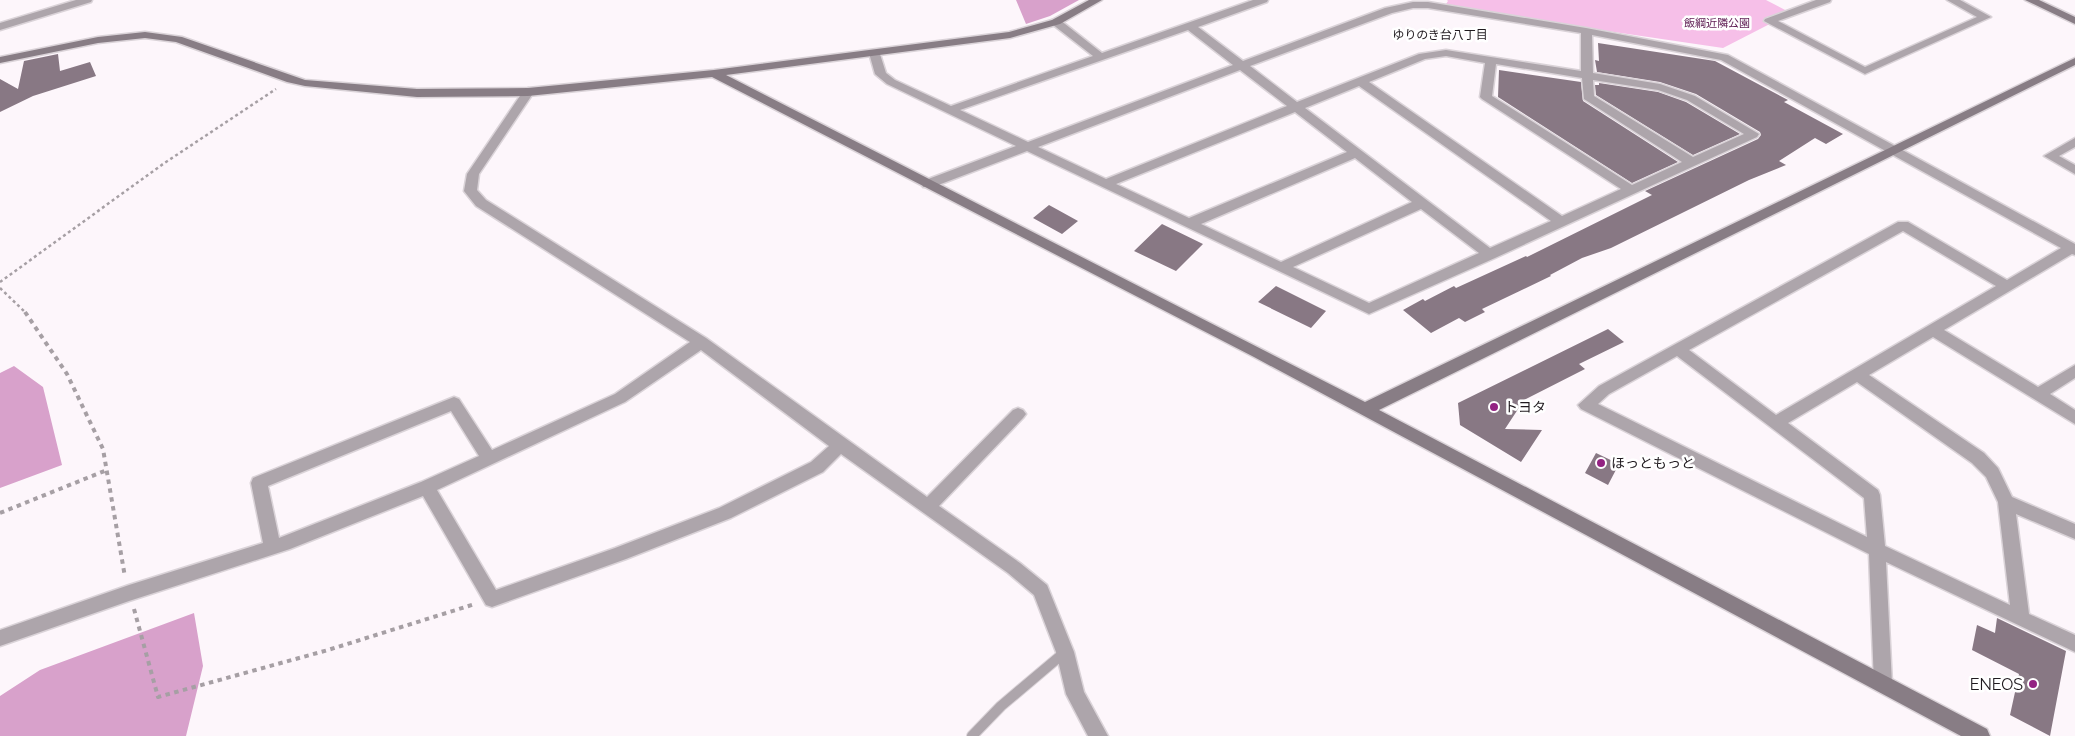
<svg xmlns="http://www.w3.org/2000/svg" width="2075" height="736" font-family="Raleway,'Noto Sans JP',sans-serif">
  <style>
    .green { fill: #f6bfe8 }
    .forest { fill: #d8a1cb }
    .building { fill: #887884 }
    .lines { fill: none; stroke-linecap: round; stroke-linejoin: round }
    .lane-casing { stroke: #dad3d8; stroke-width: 12 }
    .street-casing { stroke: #dad3d8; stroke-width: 3 }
    .secondary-casing { stroke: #dad3d8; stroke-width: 3 }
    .path-far1 { stroke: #a69fa4; stroke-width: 2.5; stroke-dasharray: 3 3; stroke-linecap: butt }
    .path { stroke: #a69fa4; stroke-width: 4; stroke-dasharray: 4.5 4.5; stroke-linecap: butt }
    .lane { stroke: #ada5ab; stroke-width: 10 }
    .street { fill: #ada5ab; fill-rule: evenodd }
    .secondary { fill: #887d85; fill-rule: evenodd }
    .poi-dot { fill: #932282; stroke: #fff; stroke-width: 2 }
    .labels { text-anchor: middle; stroke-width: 5; stroke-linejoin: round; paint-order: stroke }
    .far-park-label { font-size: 11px; fill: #612156; stroke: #fff }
    .far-neighbourhood-label { font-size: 12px; fill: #201a1f; stroke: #fff }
    .poi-label { font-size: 14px; fill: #201a1f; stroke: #fff; text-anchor: start }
    .near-poi-label { font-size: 16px; fill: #201a1f; stroke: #fff; text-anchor: end }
  </style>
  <rect width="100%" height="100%" fill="#fdf6fb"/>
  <path class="green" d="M1447,0H1766L1791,13L1723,48L1444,7L1448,1Z"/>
  <path class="forest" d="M1016,0H1079L1050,16L1026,24Z
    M14,366L43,387L62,465L0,488V373Z
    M194,613L203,666L186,736H0V696L40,670Z"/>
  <path class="building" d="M1598,43L1715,61L1788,100L1784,102L1843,134L1826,144L1815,138L1779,161L1786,165L1749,180L1611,248L1582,258L1550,275L1551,276L1482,309L1485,312L1465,322L1459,318L1431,333L1403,310L1423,299L1425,301L1454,286L1456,288L1526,256L1527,257L1652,195L1645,191L1758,139L1761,135L1760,132L1696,94L1660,82L1597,72L1595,60L1599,61Z
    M58,54L60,71L90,62L96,76L33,96L0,112V79L18,89L24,61Z
    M1499,70L1581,82L1583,101L1678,162L1632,183L1498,97Z
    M1599,83L1658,92L1686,102L1740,134L1693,155L1596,95L1595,85H1599Z
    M1049,205L1078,221L1062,234L1033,218Z
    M1162,224L1203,244L1176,271L1134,251Z
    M1276,286L1326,311L1311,328L1258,302Z
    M1608,329L1624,342L1579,364L1585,369L1524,400L1505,429L1542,430L1521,462L1460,425L1458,403Z
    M1596,453L1619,464L1608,485L1585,473Z
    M1997,618L2066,651L2050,736L2010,715L2019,674L1972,650L1977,625L1995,633Z"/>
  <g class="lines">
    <g class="lane-casing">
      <path id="lane" d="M972,736L1001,706L1065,652"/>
    </g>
    <g class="street-casing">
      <path id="street" d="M76,0H92L91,2L0,30V23Z
        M1253,0H1268L1267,2L1198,27L1243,61L1385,8L1413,2H1428L1586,28L1728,55L2075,244V255L2072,254L1944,330L2038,387L2075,365V378L2050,394L2075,410V424L1933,337L1869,375L1984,453L1998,468L2012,497L2075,524V539L2016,514L2029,614L2075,635V652L1886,562L1892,684L1890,690L1883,693L1876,690L1874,684L1869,554L1581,409L1578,405L1599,386L1898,222H1908L2007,280L2061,248L1721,60L1592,35L1593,73L1660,84L1695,96L1759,134L1757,137L1495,258L1369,314L1027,151L933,187H923L922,184L923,181L1016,146L887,84L875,74L869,53L875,50L879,51L886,73L895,80L951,106L1093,56L1052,24L1051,22L1052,20H1060L1102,53ZM1413,8H1428L1581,33V71L1446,50L1419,54L1297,102L1250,66L1392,13ZM1188,30L1233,65L1028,142L960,110ZM1446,56L1485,63L1480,97L1482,99L1621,189L1562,216L1369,82L1425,59ZM1496,64L1582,78L1584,99L1682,162L1632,185L1492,96ZM1240,70L1287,106L1106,179L1038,147ZM1593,80L1658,90L1687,100L1744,134L1693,157L1594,96ZM1359,86L1551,221L1490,248L1305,108ZM1295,112L1347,152L1189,218L1116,184ZM1355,158L1412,202L1281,262L1201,224ZM1421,209L1479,253L1369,303L1293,267ZM1903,231L1996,286L1776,415L1689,350ZM1677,356L1864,498L1867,537L1598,404L1609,394ZM1857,382L1972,463L1986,477L1998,502L2010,605L1885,546L1880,495L1878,490L1788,423Z
        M1816,0H1831L1830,2L1778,21L1865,67L1977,17L1947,0H1960L1991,17L1865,74L1764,21L1765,19Z
        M528,88L534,92L479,174L477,190L486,200L706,338L927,497L1013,410L1018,408L1023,410L1026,414L1023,418L939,506L1020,563L1047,585L1074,652L1084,692L1108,736H1088L1066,694L1056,652L1034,595L1008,573L841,454L823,472L731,518L626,559L492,607L486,605L423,496L290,549L129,601L0,646V630L129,585L263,543L251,483L253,478L454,397L459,399L492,450L615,394L690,342L476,206L464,191L467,174L524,90ZM701,350L829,446L811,462L719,508L615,548L496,590L437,490L625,402ZM451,411L479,456L421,482L279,538L268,486Z
        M2075,138V147L2059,156L2075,165V174L2044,156Z"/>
    </g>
    <g class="secondary-casing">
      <path id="secondary" d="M1089,0H1102L1060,24L1010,38L726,75L1365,402L2075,58V65L1379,410L1987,729L1990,736H1961L1254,357L712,77L528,96L417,97L305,86L287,82L176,42L145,38L98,43L0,63V57L98,37L145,32L182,37L305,80L417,89L528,88L714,70L1009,32L1052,20Z
        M2025,0H2039L2075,17V24Z"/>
    </g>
    <path class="path-far1" d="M0,282L163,164L276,89
      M0,288L26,313"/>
    <path class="path" d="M25,312L67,374L103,449L125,577
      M0,513L107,470
      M134,609L158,697L328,650L475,604"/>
    <use href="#lane" class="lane"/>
    <use href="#street" class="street"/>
    <use href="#secondary" class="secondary"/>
  </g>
  <g class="poi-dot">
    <circle cx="1494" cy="407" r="5"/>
    <circle cx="1601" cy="463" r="5"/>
    <circle cx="2033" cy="684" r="5"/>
  </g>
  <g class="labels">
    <g class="far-park-label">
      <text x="1717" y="27">飯綱近隣公園</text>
    </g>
    <g class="far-neighbourhood-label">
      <text x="1440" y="39">ゆりのき台八丁目</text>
    </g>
    <g class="poi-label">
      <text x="1504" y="412">トヨタ</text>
      <text x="1611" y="468">ほっともっと</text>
    </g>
    <g class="near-poi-label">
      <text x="2023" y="690">ENEOS</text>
    </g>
  </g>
</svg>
